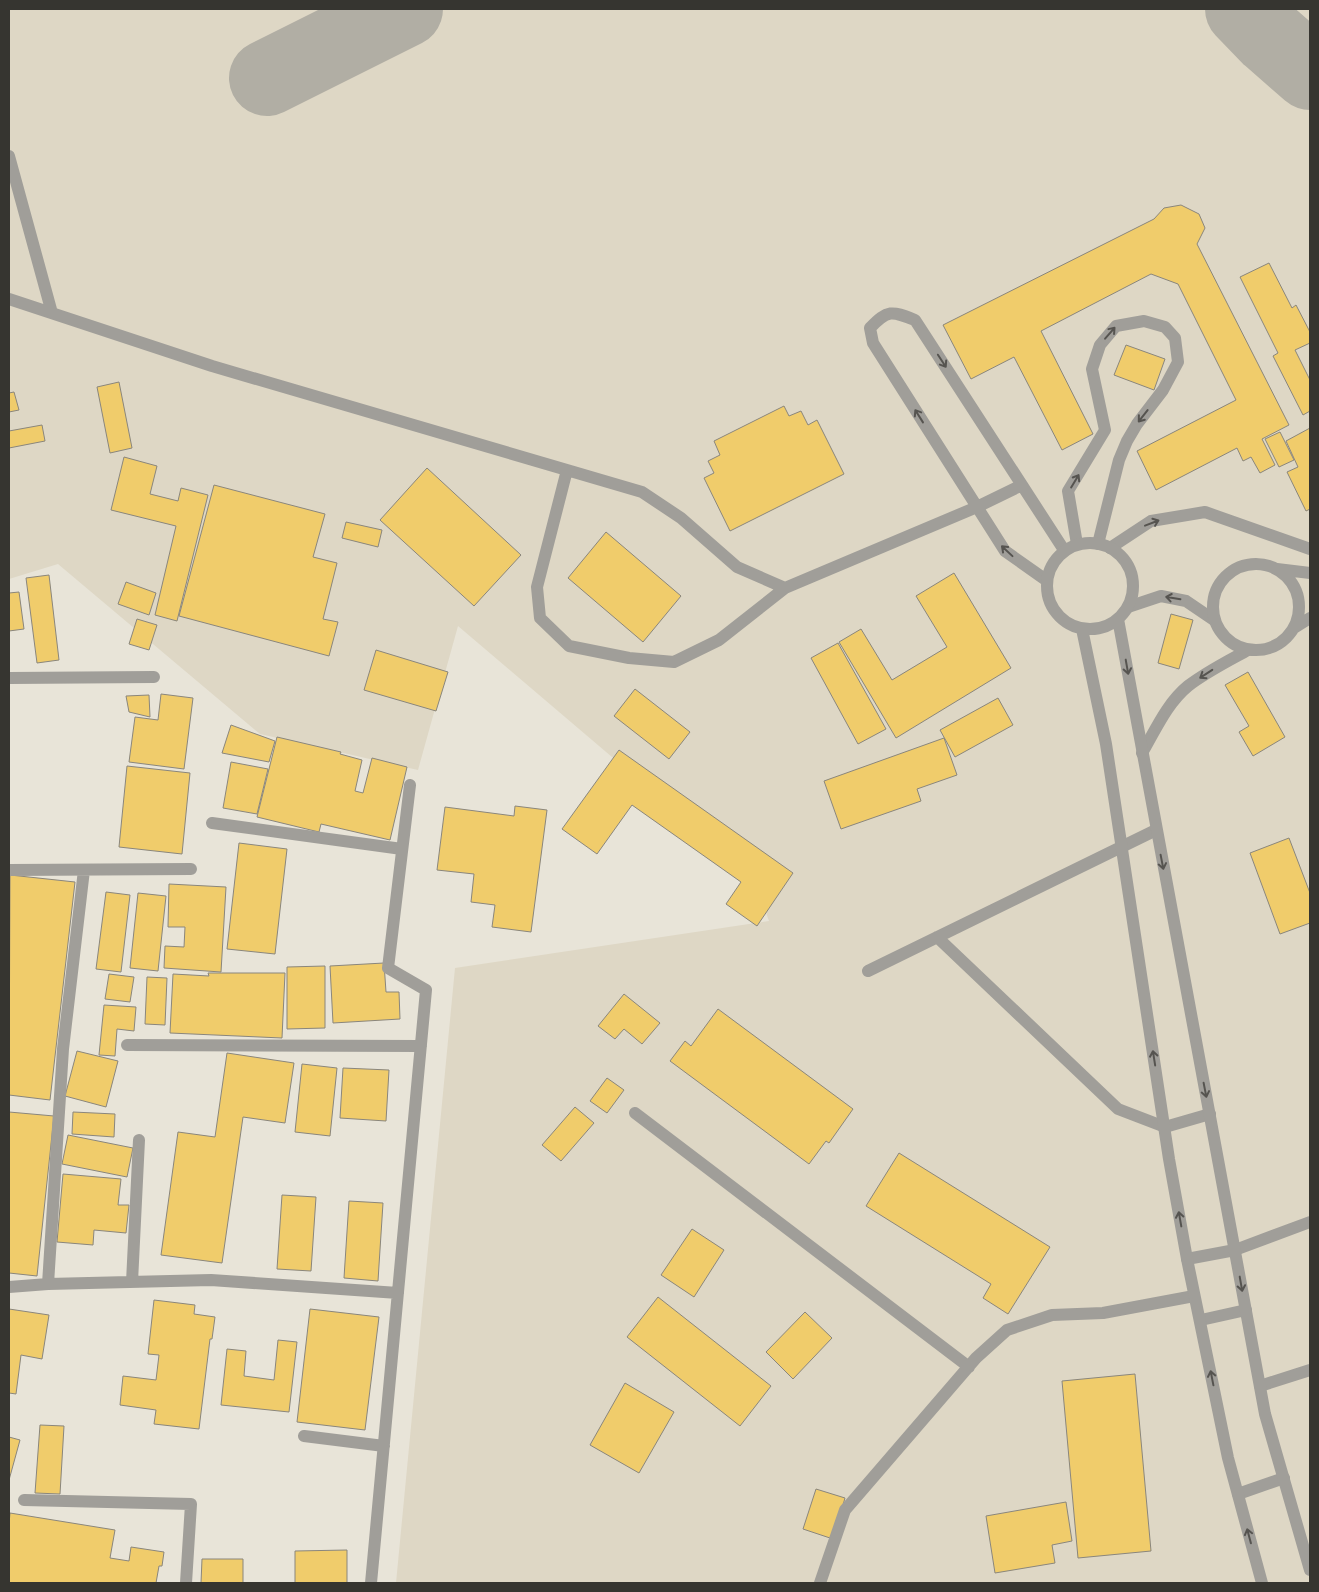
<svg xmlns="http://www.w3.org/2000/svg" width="1319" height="1592" font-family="'PT Sans',sans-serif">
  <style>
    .built { fill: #ded7c5 }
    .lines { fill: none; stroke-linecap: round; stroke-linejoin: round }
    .taxiway { stroke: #b1aea4; stroke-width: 76 }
    .building { fill: #f0cc6b; stroke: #8a867c }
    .service { stroke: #a09e99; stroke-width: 12 }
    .minor { stroke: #a09e99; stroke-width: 12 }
    .oneway { stroke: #565450 }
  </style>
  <rect width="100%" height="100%" fill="#e8e4d8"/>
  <path class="built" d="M9,9H1310V1583H396L455,968L769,921L753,877L458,626L418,770L260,734L58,564L9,579Z"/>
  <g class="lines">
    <path class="taxiway" d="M1243,9L1270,37L1310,72
      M267,78L405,9"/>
  </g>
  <path class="building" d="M1181,205L1199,214L1205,228L1197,244L1289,425L1262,439L1275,465L1260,473L1251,457L1243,461L1237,448L1156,490L1137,451L1236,400L1178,284L1151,274L1041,331L1093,434L1062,450L1014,357L971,379L943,325L1154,219L1164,208Z
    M1269,263L1292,308L1296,305L1310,332V343L1295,350L1310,380V411L1303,415L1273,356L1278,353L1240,277Z
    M1126,345L1165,359L1154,390L1114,375Z
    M119,382L132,448L110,453L97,387Z
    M14,392L19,410L9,412V393Z
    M784,406L789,416L801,411L808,425L817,420L844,474L730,531L704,478L714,473L708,461L720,455L714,441Z
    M42,425L45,441L9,448V431Z
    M1310,428V509L1306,511L1287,472L1298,467L1286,441Z
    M1280,432L1294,460L1279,467L1265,439Z
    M124,457L157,466L150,494L178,501L181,488L208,495L177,621L155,615L176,526L111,510Z
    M427,468L521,555L474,606L380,520Z
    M214,485L325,514L313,557L337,563L323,619L338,622L329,656L179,616Z
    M346,522L382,530L378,547L342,538Z
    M606,532L681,596L643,642L568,578Z
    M954,573L1011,668L896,738L839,642L861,629L892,680L947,647L916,596Z
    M49,575L59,660L37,663L26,578Z
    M126,582L156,593L149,615L118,604Z
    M19,592L24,629L9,631V593Z
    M1171,614L1193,620L1179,669L1158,663Z
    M137,619L157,625L149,650L129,644Z
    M838,643L886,729L858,744L811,658Z
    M376,650L448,672L436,711L364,690Z
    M1248,672L1285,737L1253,756L1239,732L1249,726L1225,685Z
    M635,689L690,732L669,759L614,716Z
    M161,694L193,698L184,769L129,762L135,717L158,720Z
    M149,695L150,717L129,712L126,696Z
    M998,698L1013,725L955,757L940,730Z
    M231,725L275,741L269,762L222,753Z
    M277,737L341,752L340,754L362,760L355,791L363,793L372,758L407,767L390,840L321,824L319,832L257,817Z
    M944,738L957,775L917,789L921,801L841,829L824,781Z
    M619,750L793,873L757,926L726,904L741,882L632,805L597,854L562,829Z
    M231,762L268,769L257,814L223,808Z
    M127,766L190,773L182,854L119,847Z
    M515,806L547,810L531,932L492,927L495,905L471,902L474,874L437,870L445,807L514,816Z
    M1289,838L1310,893V923L1280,934L1250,853Z
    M239,843L287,849L275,954L227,949Z
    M10,875L75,882L50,1100L9,1095Z
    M169,884L226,887L221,972L164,968L165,946L184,947L185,927H168Z
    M106,892L130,895L121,972L96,969Z
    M138,893L166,896L158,971L130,968Z
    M384,963L386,992H399L400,1019L333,1023L330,966Z
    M325,966V1028L287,1029V967Z
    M208,973H285L282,1038L170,1033L173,974L209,976Z
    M109,974L134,977L130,1002L105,999Z
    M147,977L167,978L165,1025L145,1024Z
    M624,994L660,1023L642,1044L624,1029L615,1039L598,1026Z
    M104,1005L136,1007L134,1031L117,1029L115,1056L99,1055Z
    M718,1009L853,1109L829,1143L826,1141L809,1164L670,1061L685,1041L691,1046Z
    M77,1051L118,1061L106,1107L65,1096Z
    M227,1053L294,1063L285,1123L243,1117L222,1263L161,1255L178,1132L215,1137Z
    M302,1064L337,1068L330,1136L295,1132Z
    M343,1068L389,1070L386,1121L340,1118Z
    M607,1078L624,1090L607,1113L590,1101Z
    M575,1107L594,1123L561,1161L542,1145Z
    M9,1112L54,1116L37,1276L9,1273Z
    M73,1112L115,1114L114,1137L72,1134Z
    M68,1135L133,1148L127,1177L62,1164Z
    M899,1153L1050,1247L1008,1314L983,1298L991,1284L866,1206Z
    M63,1174L121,1179L118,1205H129L126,1233L94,1230L93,1245L57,1242Z
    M282,1195L316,1197L311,1271L277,1269Z
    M349,1201L383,1203L378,1281L344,1278Z
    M692,1229L724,1250L694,1297L661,1275Z
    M658,1297L771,1386L740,1426L627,1337Z
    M154,1300L195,1305L194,1314L215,1317L212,1339H210L199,1429L154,1424L156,1410L120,1405L123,1376L156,1380L159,1355L148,1354Z
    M9,1309L49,1315L42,1359L21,1355L16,1394L9,1393Z
    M310,1309L379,1317L365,1430L297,1422Z
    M805,1312L832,1338L793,1379L766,1352Z
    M278,1340L297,1342L289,1412L221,1405L227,1349L246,1351L244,1376L274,1380Z
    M1135,1374L1151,1551L1078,1558L1062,1381Z
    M625,1383L674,1412L639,1473L590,1445Z
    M40,1425L64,1426L60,1494L35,1493Z
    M9,1437L20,1440L9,1480Z
    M816,1489L845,1498L833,1539L803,1529Z
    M1066,1502L1072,1541L1052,1545L1055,1563L995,1573L986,1516Z
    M10,1513L115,1530L110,1558L129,1561L131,1547L164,1552L162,1566H159L156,1583H9V1524Z
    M347,1550V1583H295V1551Z
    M202,1559H243V1583H201Z"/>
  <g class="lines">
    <path class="service" d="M9,156L52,313
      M9,299L212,366L642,492L681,518L737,567L785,588L977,507L1022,485
      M567,470L537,587L540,618L569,646L629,658L674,662L719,640L785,588
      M1077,544L1068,491L1105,430L1092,369L1100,345L1116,326L1144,321L1165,327L1175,338L1178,362L1163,390L1137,424L1127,441L1119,460L1098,544
      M1110,548L1151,521L1205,512L1310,549
      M1046,580L1005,551L873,343L870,328C888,309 892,311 915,320L1064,550
      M1128,607L1161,596L1186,601L1214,620
      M1142,753C1155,731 1167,703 1188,686C1206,672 1228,661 1248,650
      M937,937L1118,1109L1165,1127L1210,1114
      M868,971L1156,830
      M635,1113L969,1367
      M1187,1259L1235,1250L1310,1222
      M1201,1320L1246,1310
      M1260,1386L1310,1370
      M1238,1494L1284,1478
      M820,1583L845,1510L976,1358L1007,1330L1052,1315L1103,1313L1194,1296"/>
    <path class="minor" d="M1047 586a43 43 0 1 1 86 0a43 43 0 1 1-86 0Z
      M1213 607a43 43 0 1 1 86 0a43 43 0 1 1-86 0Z
      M1277,569L1310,573
      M1118,619L1265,1414L1310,1570
      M1294,628L1310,618
      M1082,629L1106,744L1169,1159L1187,1259L1228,1458L1262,1583
      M9,678L154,677
      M212,823L402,849
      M9,870L191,869
      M127,1045L421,1046
      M132,1282L139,1140
      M48,1284L63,1049L84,870
      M9,1287L48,1284L211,1280L398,1293
      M304,1436L384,1446
      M24,1500L191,1504L186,1583
      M371,1583L426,990L388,968L410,785"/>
  </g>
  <defs><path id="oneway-shaft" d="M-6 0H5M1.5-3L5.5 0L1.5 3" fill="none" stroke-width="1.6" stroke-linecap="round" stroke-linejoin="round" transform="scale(1.25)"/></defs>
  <g class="oneway">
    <use href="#oneway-shaft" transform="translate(1110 333) rotate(-49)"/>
    <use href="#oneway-shaft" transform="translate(942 361) rotate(57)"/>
    <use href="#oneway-shaft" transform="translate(919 416) rotate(-122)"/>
    <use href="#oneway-shaft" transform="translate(1143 416) rotate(128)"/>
    <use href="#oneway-shaft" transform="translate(1075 481) rotate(-59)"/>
    <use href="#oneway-shaft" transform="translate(1152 523) rotate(-21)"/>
    <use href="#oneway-shaft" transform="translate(1007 551) rotate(-137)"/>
    <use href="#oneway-shaft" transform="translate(1173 598) rotate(-171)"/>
    <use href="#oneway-shaft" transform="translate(1127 667) rotate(80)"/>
    <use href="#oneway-shaft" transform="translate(1206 674) rotate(147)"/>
    <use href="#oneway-shaft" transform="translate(1162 862) rotate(79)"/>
    <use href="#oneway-shaft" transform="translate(1154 1058) rotate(-99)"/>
    <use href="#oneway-shaft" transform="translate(1205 1090) rotate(79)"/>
    <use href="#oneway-shaft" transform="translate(1180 1219) rotate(-100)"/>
    <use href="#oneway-shaft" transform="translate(1241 1284) rotate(80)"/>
    <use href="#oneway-shaft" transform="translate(1212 1378) rotate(-101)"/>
    <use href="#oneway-shaft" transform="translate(1249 1536) rotate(-105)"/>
  </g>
  <rect width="1319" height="1592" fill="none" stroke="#363530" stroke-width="20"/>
</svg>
